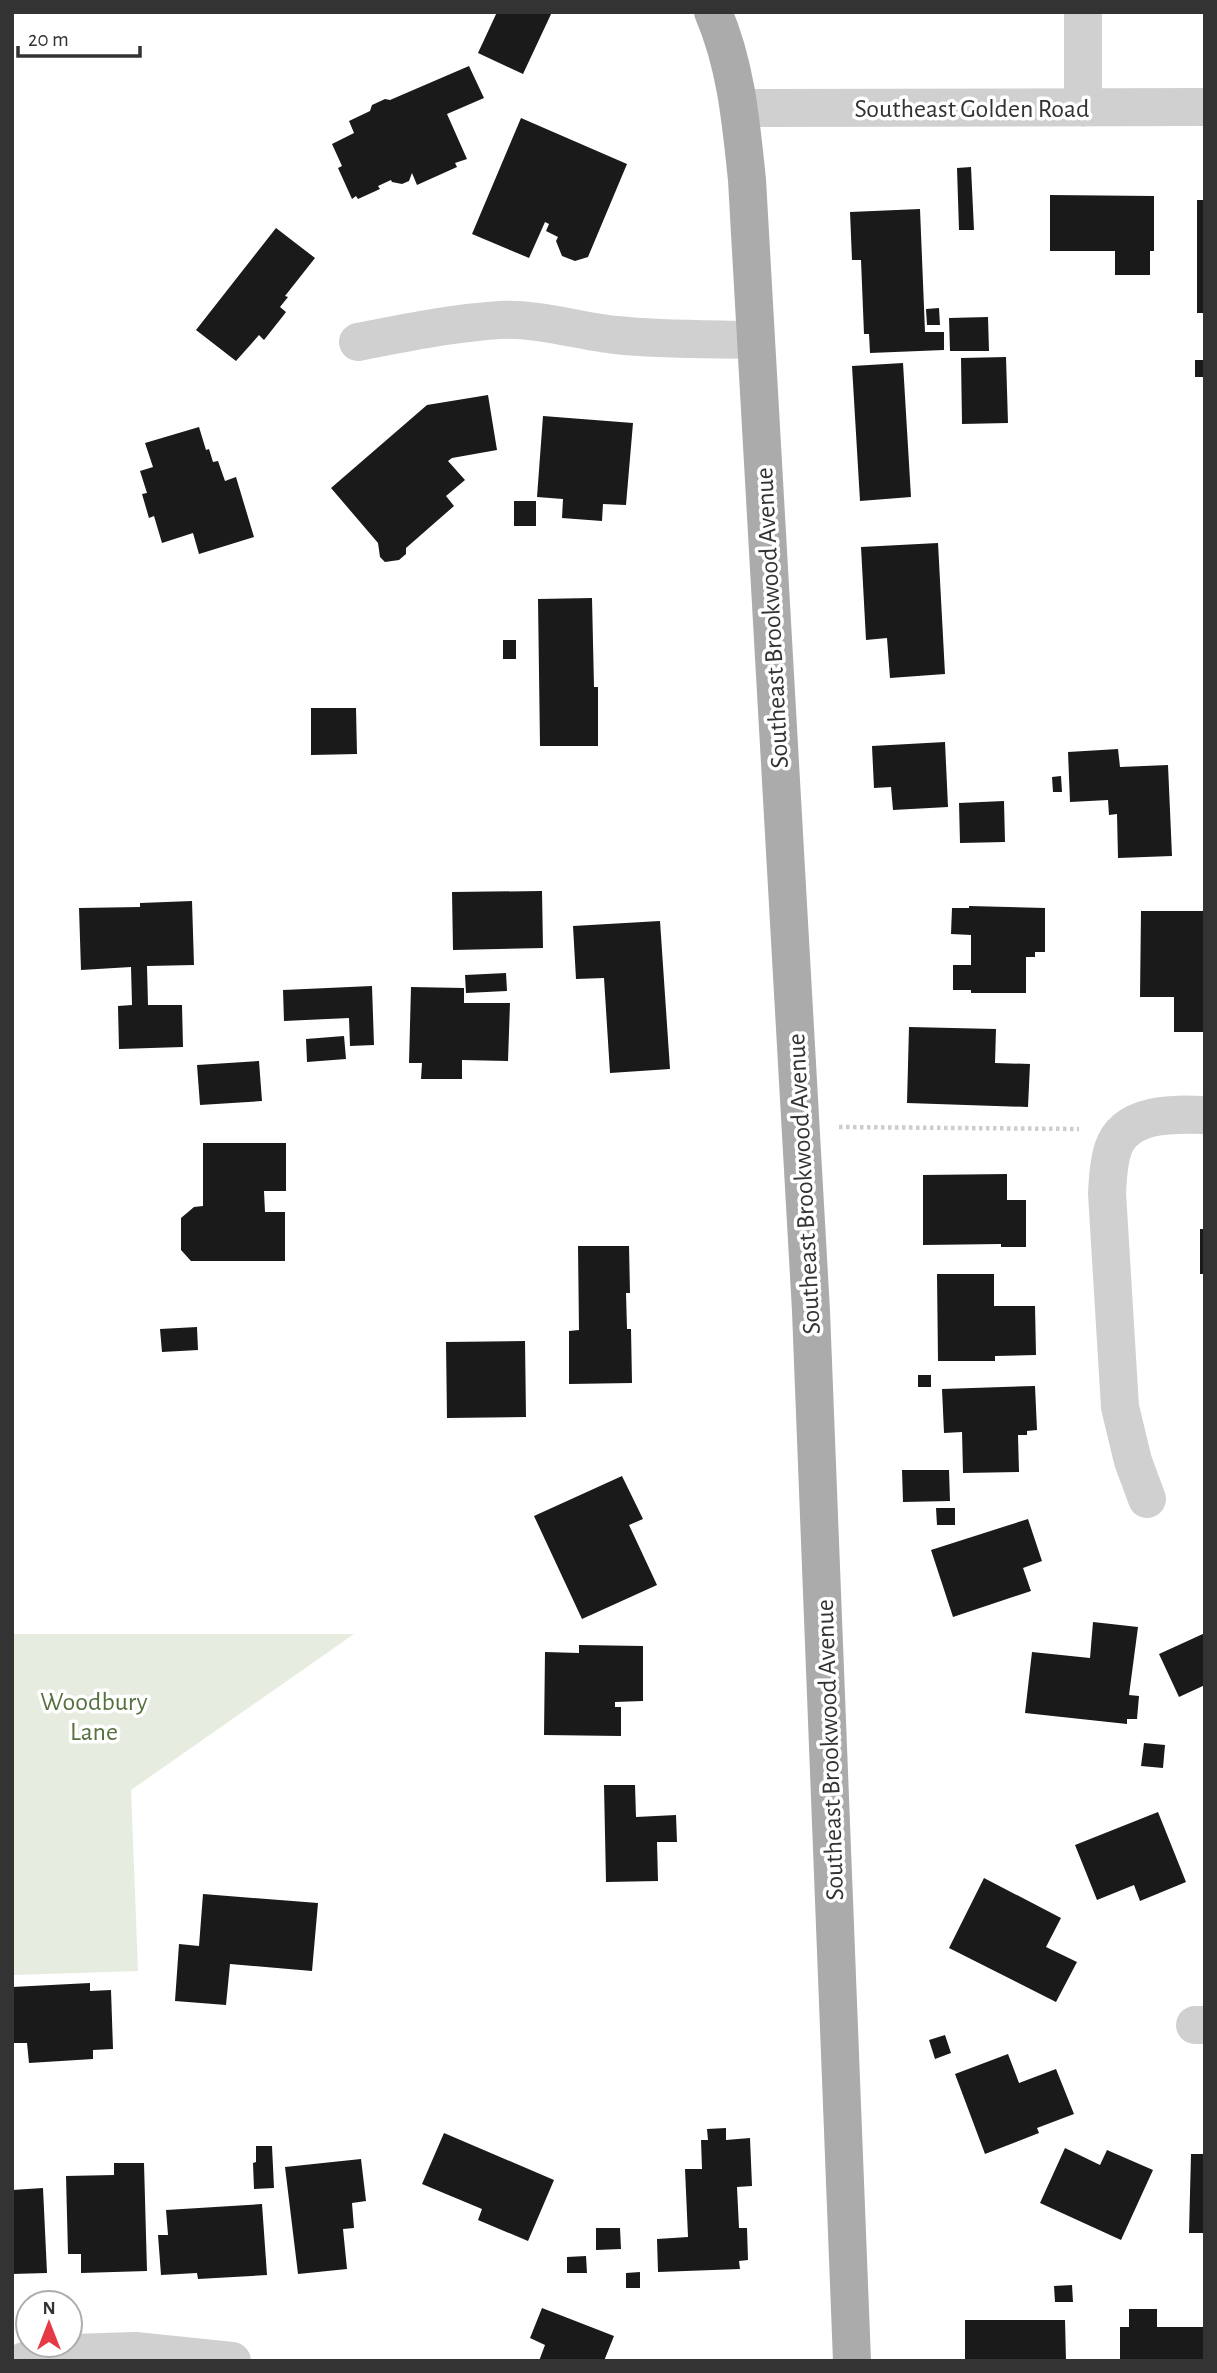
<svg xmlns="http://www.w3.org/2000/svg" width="1217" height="2373" font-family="'Alegreya Sans',sans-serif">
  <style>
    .green { fill: #e6ecdf }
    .building { fill: #1a1a1a }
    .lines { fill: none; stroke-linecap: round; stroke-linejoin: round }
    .path { stroke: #cdcdcd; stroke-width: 4.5; stroke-dasharray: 3.5 3.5; stroke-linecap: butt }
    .minor { stroke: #d0d0d0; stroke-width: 38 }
    .major { stroke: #ababab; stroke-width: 38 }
    .labels { text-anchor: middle; stroke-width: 7; stroke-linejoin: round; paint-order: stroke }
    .street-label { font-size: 26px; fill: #333; stroke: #fff }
    .park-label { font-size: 26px; fill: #56703f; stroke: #fff }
  </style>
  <rect width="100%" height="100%" fill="#fff"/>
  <path class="green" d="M12,1634H354L131,1790L138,1971L12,1975Z"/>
  <path class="building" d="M497,12H552L523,74L478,53Z
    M469,66L484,98L447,114L467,159L455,163L457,167L417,185L412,173L409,181L402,184L392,182L391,180L378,186L380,189L358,199L356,196L352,199L338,168L342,166L332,144L354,133L349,121L370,111L372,105L385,99L390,100Z
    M521,118L627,164L588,257L575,261L562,256L556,241L558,237L546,231L549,224L545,222L529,258L472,234Z
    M971,167L974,230H959L957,168Z
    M1050,195L1154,196V251H1150V275H1115V251H1050Z
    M1197,200H1205V313H1197Z
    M920,209L925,332H944V350L870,353L869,334H864L861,260H852L850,212Z
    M276,228L315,258L285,296L288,297L280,307L286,312L283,316L264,340L259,335L236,361L196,330Z
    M939,308L940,325H927L926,309Z
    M988,317L989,351H950L949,318Z
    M1006,357L1008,423L962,424L961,358Z
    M1195,360H1205V377H1195Z
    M903,363L911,497L860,501L852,366Z
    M488,395L497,450L452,458L448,461L465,480L446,496L454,506L406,548V554L399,560L385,562L380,557L378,543L331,488L427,405Z
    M543,416L633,423L626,505L603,504L602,521L562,518L563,499L537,497Z
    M199,427L206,450L209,449L213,462L218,461L225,481L236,477L254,537L199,554L193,533L162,543L154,516L149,518L142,494L147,493L140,471L153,467L145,443Z
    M514,501H536V526H514Z
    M938,543L945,674L890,678L887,638L866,640L861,547Z
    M592,598L594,687H598V746H540L538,599Z
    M503,640H516V659H503Z
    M311,708H356L357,754L311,755Z
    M945,742L948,807L893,810L891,787L874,788L872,746Z
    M1118,749L1120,767L1168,765L1172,856L1118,858L1117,814L1109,815L1108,800L1070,802L1068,752Z
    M1061,776L1062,792H1053L1052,777Z
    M1004,801L1005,842L960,843L959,803Z
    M542,891L543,948L453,950L452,892Z
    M192,901L194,965L147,966L148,1005H182L183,1047L119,1049L118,1006L132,1005L131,967L81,970L79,908L140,907V903Z
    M969,906L1045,908V952H1035V957H1026V993H971V990H953V965H971V935L951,934L952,908H969Z
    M1141,911H1205V1032H1174V997H1140Z
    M660,921L670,1069L610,1073L604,978L576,979L573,926Z
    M506,973L507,991L466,993L465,975Z
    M372,986L374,1045L350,1046L349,1018L284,1021L283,990Z
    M411,987L464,988V1003H510L508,1061L462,1060V1079H421L422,1063H409Z
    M909,1027L996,1029L995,1063L1030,1064L1028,1107L907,1103Z
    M344,1036L346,1059L307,1062L306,1039Z
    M259,1061L262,1101L200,1105L197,1065Z
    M203,1143H286V1191H264L265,1212H285V1261H191L181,1250V1218L194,1207L203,1206Z
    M1007,1174V1200H1026V1247H1001V1244L923,1245V1175Z
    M1200,1229H1205V1274H1200Z
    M578,1246H629L630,1293H626L627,1329H631L632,1383L569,1384V1331L579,1330Z
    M937,1274H994V1306H1035L1036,1355L995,1356V1361H938Z
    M197,1327L198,1350L162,1352L160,1329Z
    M525,1341L526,1417L447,1418L446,1342Z
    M918,1375H931V1387H918Z
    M1035,1386L1037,1430L1027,1431V1435H1018L1019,1472L963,1473L962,1432L944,1433L942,1389Z
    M902,1470H949L950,1501L903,1502Z
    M622,1476L643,1519L629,1525L657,1585L582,1619L534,1516Z
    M936,1508H955V1525H937Z
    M1028,1519L1042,1561L1023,1568L1031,1591L953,1617L931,1550Z
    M1093,1622L1138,1627L1129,1695L1139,1696L1137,1719H1127V1724L1025,1713L1032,1652L1090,1658Z
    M1205,1633V1685L1179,1697L1159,1654Z
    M579,1645L643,1646V1701L615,1702V1707H621V1736L544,1735L545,1652L579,1653Z
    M1144,1743L1165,1745L1163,1768L1141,1766Z
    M604,1785H635L636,1817L676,1815L677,1842H657L658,1881L606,1882Z
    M1158,1812L1186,1882L1140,1901L1134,1885L1097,1900L1075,1845Z
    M984,1878L1061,1918L1046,1947L1077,1962L1056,2002L949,1948Z
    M203,1894L318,1903L312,1971L230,1964L226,2005L175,2001L179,1944L199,1946Z
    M90,1983V1991L111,1990L113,2049L93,2050V2059L29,2063L27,2043H12V1987Z
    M945,2035L951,2053L935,2059L929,2040Z
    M1008,2054L1019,2083L1056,2069L1074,2114L1037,2128L1039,2133L985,2154L955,2074Z
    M726,2128V2140L750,2138L752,2186L737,2187L739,2228H747L748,2260L739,2261L740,2269L658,2272L657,2239L688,2237L685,2169H702L701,2140H708L707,2129Z
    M444,2133L554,2180L528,2241L478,2220L482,2209L422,2184Z
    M256,2146H272L274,2188L254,2189L253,2163L256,2162Z
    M1065,2148L1100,2165L1107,2150L1153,2170L1121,2240L1040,2203Z
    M1191,2154H1205V2233H1189Z
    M361,2159L366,2201L352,2203L354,2228L343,2229L347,2269L298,2274L285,2167Z
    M114,2163H144L147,2271L81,2273V2254H68L66,2176L114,2175Z
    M43,2188L47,2273L12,2274V2190Z
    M262,2204L267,2275L198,2279L197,2273L161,2275L158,2235H168L166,2210Z
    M596,2228H620L621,2249L596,2250Z
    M586,2256L587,2273H567V2257Z
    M640,2272V2288H626V2273Z
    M1072,2285L1073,2302H1055L1054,2286Z
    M542,2308L614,2336L604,2361H539L545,2345L530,2338Z
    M1129,2309H1157V2327H1205V2361H1120V2327H1129Z
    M965,2320H1065L1066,2361H965Z"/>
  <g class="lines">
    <path class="path" d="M839,1127L1079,1129"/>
    <path class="minor" d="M740,108L1205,107
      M1083,108V12
      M358,342C405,333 452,323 500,320C539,318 578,331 616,335C662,340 709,339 755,340
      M1147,1499L1133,1461L1120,1407L1107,1193C1108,1179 1108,1164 1113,1149C1125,1112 1173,1114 1205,1115
      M1195,2025H1205
      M24,2361L71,2353L135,2351L232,2361"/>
    <path class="major" d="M713,12C736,65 741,122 747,180L811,1311L852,2361"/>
  </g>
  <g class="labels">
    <g class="street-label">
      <text x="972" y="117">Southeast Golden Road</text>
      <text transform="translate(771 618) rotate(-93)" y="9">Southeast Brookwood Avenue</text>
      <text transform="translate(803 1184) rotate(-93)" y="9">Southeast Brookwood Avenue</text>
      <text transform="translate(829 1750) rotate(-92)" y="9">Southeast Brookwood Avenue</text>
    </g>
    <g class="park-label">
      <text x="94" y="1710">Woodbury<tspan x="94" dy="30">Lane</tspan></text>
    </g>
  </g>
  <rect width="1217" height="2373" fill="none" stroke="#333333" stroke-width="28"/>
  <g transform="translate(49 2324)"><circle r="33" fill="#ffffff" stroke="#adadad" stroke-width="2"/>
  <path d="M0-5L12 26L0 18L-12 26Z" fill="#e63946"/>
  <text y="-10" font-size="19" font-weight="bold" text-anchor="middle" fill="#333333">N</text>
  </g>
  <path d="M18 46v10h122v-10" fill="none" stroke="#333333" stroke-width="3.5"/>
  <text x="28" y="46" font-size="21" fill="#333333" stroke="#ffffff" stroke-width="5" paint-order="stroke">20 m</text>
</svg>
